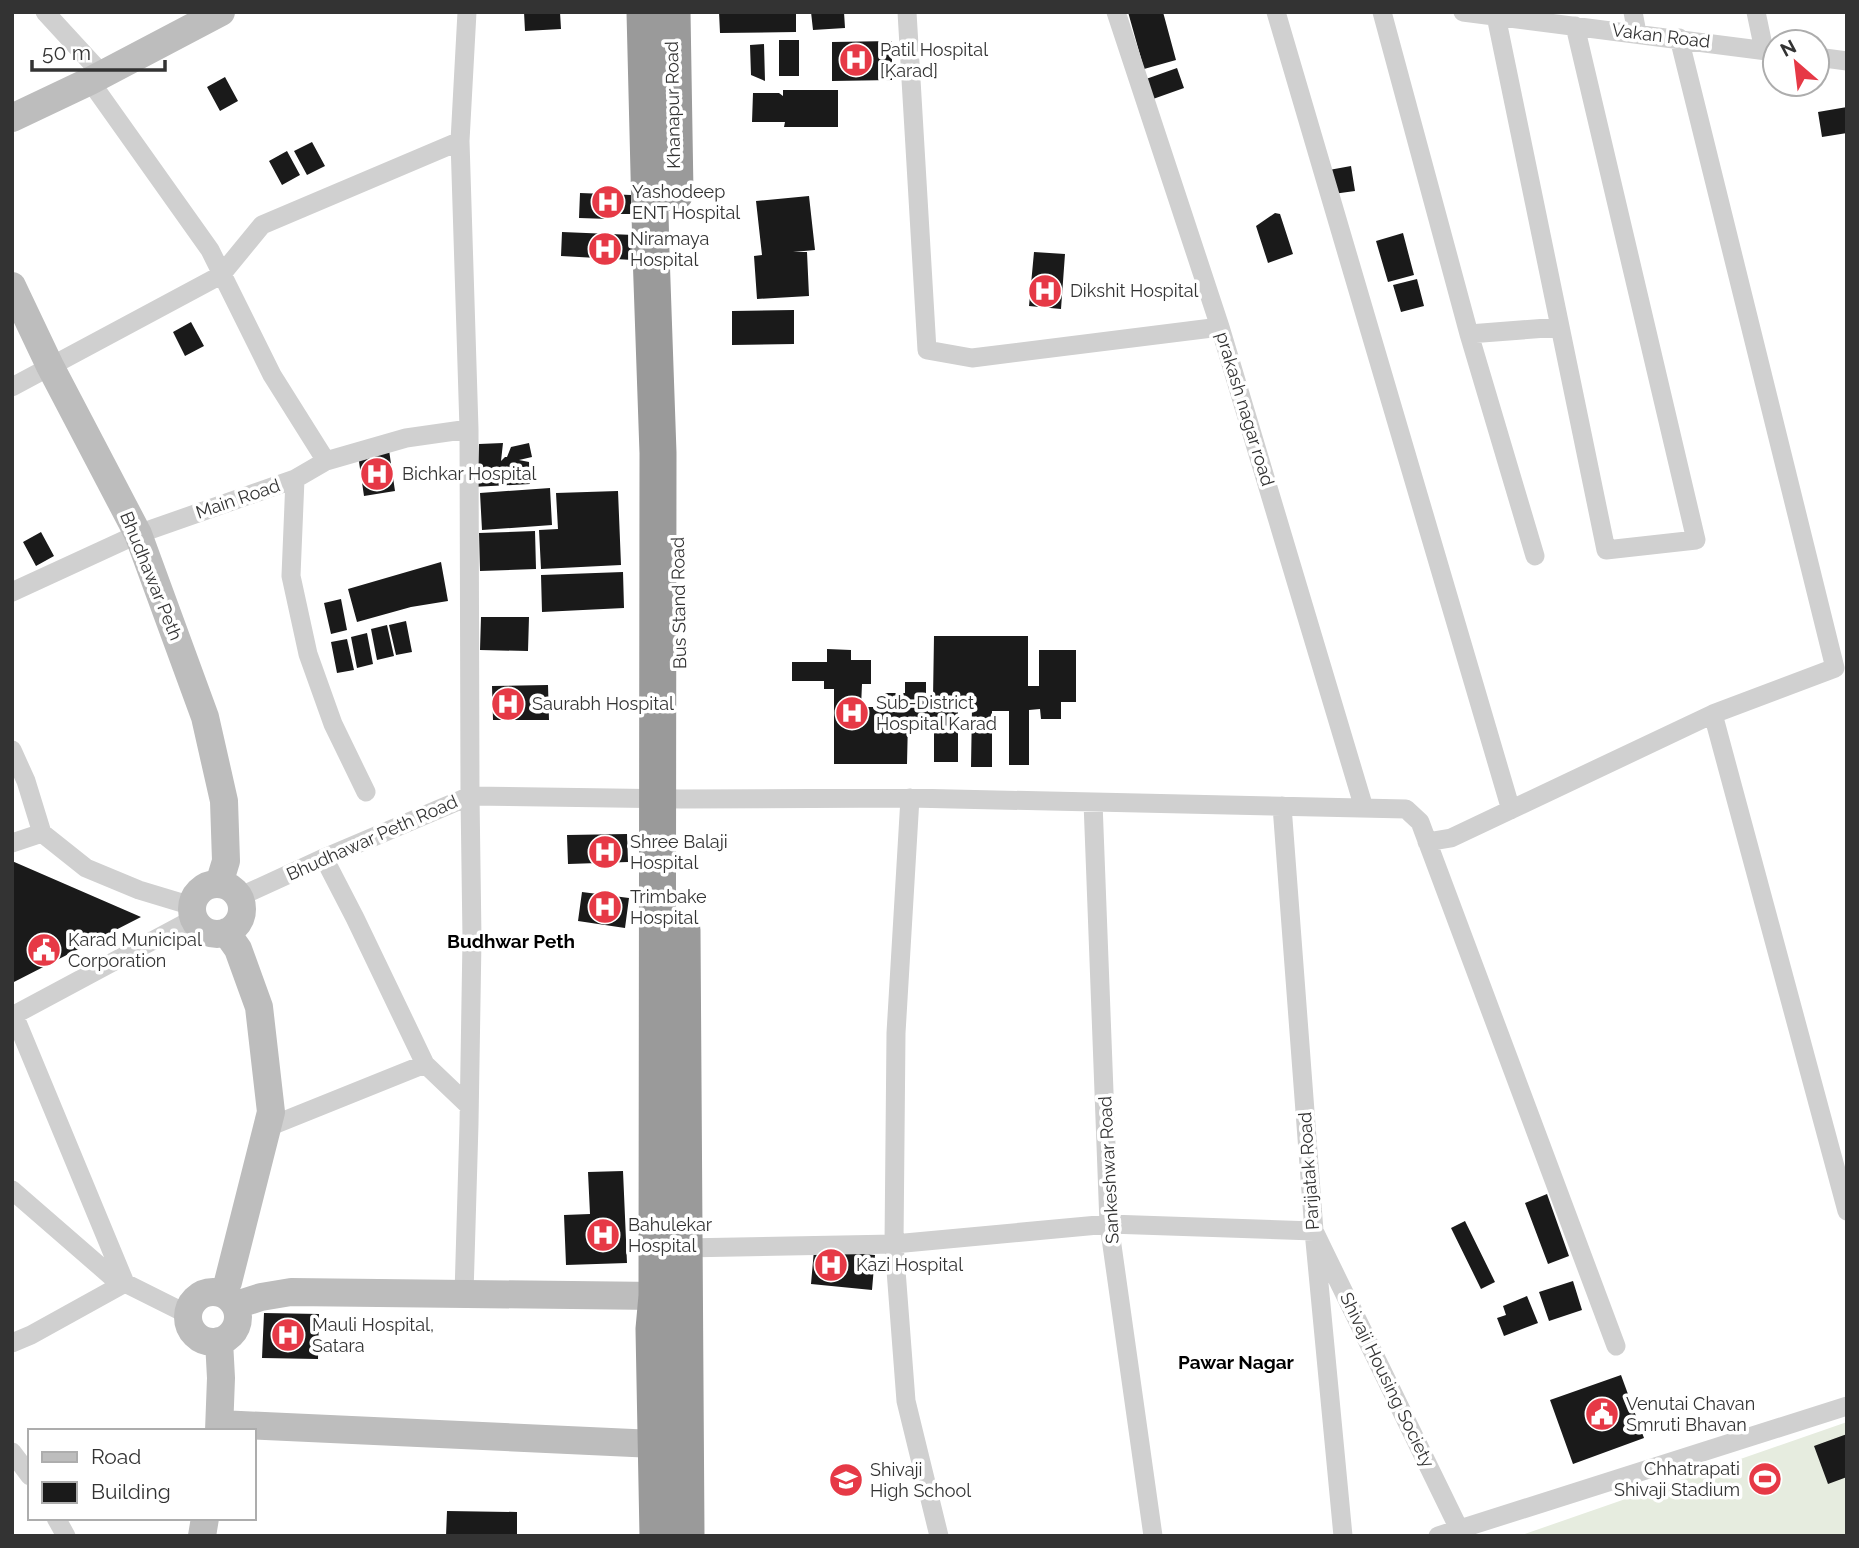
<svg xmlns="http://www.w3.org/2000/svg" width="1859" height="1548" font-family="Raleway,sans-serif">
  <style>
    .pitch { fill: #e6ecdf }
    .building { fill: #1a1a1a }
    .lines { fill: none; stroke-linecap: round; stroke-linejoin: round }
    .street { stroke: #d0d0d0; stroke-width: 19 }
    .secondary { stroke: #bdbdbd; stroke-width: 28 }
    .highway { stroke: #9a9a9a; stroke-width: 37 }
    .labels { text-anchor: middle; stroke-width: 7; stroke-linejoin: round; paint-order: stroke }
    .street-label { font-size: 18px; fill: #333; stroke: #fff }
    .poi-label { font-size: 18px; fill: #333; stroke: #fff; text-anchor: start }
    .neighbourhood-label { font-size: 19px; font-weight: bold; fill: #000; stroke: #fff }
  </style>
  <rect width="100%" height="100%" fill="#fff"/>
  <path class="pitch" d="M1847,1422V1536H1519Z"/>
  <path class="building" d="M524,12H560L561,29L525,31Z
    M719,12H796V32L720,33Z
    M811,12H844L845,28L813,30Z
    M1128,12H1163L1176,60L1144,69Z
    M779,40H799V76H779Z
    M892,41V80L832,81V42Z
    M764,44L765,81L751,75L750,45Z
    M1177,68L1184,88L1153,99L1146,79Z
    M225,77L238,101L220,111L207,87Z
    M783,90H838V127H784L785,122H752L753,93H779L783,96Z
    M1847,107V133L1822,137L1818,112Z
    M312,142L325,166L307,175L294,151Z
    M287,151L300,175L282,185L269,161Z
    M1351,166L1355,191L1333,194L1329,170Z
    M580,193L631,195V214H609V219L579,218Z
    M809,196L815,250L793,252H807L809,296L757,299L754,256L762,255L756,201Z
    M1275,213L1280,214L1293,254L1268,263L1256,226Z
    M562,232L634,235L633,260L561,256Z
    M1403,233L1414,275L1388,282L1376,241Z
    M1034,252L1065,254L1061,309L1029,306Z
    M1417,279L1424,306L1401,312L1393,285Z
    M794,310V344L732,345V311Z
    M191,322L204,346L185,356L173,332Z
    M503,443L501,461L505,457H507L511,447L529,443L532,457L519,460L529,462L530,484L472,487L478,467L479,444Z
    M389,450L395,491L364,496L358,455Z
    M550,488L552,525L482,530L480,493Z
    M618,491L621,565L541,569L539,530L558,529L556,493Z
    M535,531L536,569L480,571L479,533Z
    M41,532L54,556L36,566L23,542Z
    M441,562L448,601L411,607L357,622L348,589Z
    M623,572L624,608L542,612L541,575Z
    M341,599L347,630L331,634L324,603Z
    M481,617H529L528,651L480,650Z
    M406,621L412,652L396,655L389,625Z
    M387,625L394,656L377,660L371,629Z
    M367,633L373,664L357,668L351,637Z
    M934,636H1028V686H1039V650H1076V702H1061V719H1041L1040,709L1029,710V765H1009V711H992V767H971L972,707H958V762H934V720H908L907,764H834V689H824V681H792V662H827V649L851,650V660H871V684H862L861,707H885V693H905V682H926V697L933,698Z
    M347,639L354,670L337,673L331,642Z
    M548,685L549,720H493L492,686Z
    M627,834L628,862L568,864L567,835Z
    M12,861L141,917L12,983Z
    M582,892L629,898L625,928L578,921Z
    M623,1171L627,1263L566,1265L564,1215L590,1214L588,1172Z
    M1547,1194L1569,1256L1548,1264L1525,1203Z
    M1465,1221L1495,1282L1481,1289L1451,1228Z
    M814,1250L875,1255L872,1290L811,1284Z
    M1573,1281L1582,1310L1549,1321L1539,1292Z
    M1527,1296L1538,1323L1504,1336L1497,1318L1506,1315L1503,1306Z
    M264,1313L319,1314L318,1359L262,1358Z
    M1621,1375L1644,1438L1573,1464L1550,1400Z
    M1847,1434V1477L1828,1484L1814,1446Z
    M447,1511L517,1512V1536H446Z"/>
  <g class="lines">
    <path class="street" d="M45,12L102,74
      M907,12L927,350L972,358L1220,327
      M1116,12L1220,327L1364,808
      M1276,12L1511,810
      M1382,12L1469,334L1535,556
      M1463,12L1775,52
      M1633,12L1637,33
      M1756,12L1764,50
      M1496,16L1606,550L1696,540L1575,26
      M1679,38L1835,668L1713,714L1847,1211
      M1817,57L1847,61
      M90,81L210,250L272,375L326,461
      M1469,334L1560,327
      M12,387L221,275L262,225L460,141
      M295,479L291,576L308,654L333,724L366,792
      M12,592L138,534L295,479L326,461L406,438L469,429
      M12,750L26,781L42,833L86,868L139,890L192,906
      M910,798L896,1033L894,1244L906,1401L939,1536
      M1093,802L1109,1224L1153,1536
      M1282,806L1314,1231L1343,1536
      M1427,842L1451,838L1713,714
      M12,843L42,833
      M324,858L355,918L425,1064L469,1106
      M239,897L324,858L470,796L681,799L910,798L1406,809L1420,822L1616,1346
      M12,1016L193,919
      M266,1128L425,1064
      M12,1190L111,1276L187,1314
      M683,1248L894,1244L1109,1224L1314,1231L1459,1529
      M464,1294L469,1124L472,939L470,796L469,429L460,141L467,12
      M12,1343L31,1335L125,1283L14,1015
      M12,1452L30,1476
      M56,1518L66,1536
      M1438,1536L1847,1406"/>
    <path class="secondary" d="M12,118L90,81L221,12
      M12,286L50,366L138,534L205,717L224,801L226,861L219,884
      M192 909a25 25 0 1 1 50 0a25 25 0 1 1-50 0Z
      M188 1317a25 25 0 1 1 50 0a25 25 0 1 1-50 0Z
      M223,1293L228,1282L271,1112L259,1007L238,949L226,932
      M236,1305L261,1297L291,1292L657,1296
      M220,1424L676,1445
      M219,1431L221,1378L219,1341
      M202,1536L205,1518"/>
    <path class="highway" d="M645,12L651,253L658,453L657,1296L654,1329L658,1536
      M672,12L675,193
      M682,930L686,1536"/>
  </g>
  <defs>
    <g id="hospital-disc" transform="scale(1.75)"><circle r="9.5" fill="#e63946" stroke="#fff"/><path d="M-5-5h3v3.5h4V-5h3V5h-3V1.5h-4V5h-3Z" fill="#fff"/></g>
    <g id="civic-disc" transform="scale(1.75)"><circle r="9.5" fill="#e63946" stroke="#fff"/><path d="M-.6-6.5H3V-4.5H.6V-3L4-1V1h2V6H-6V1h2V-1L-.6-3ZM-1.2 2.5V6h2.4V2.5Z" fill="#fff"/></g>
    <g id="stadium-disc" transform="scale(1.75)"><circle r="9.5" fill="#e63946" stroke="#fff"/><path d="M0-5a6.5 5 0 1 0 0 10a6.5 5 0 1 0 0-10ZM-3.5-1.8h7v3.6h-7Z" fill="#fff"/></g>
    <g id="university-disc" transform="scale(1.75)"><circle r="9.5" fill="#e63946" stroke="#fff"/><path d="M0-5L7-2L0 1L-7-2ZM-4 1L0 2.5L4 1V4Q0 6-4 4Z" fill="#fff"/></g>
  </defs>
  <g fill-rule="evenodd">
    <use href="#hospital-disc" x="856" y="60"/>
    <use href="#hospital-disc" x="608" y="202"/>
    <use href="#hospital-disc" x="605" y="249"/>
    <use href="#hospital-disc" x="1045" y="291"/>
    <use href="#hospital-disc" x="377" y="474"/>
    <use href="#hospital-disc" x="508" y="704"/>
    <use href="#hospital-disc" x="852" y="713"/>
    <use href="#hospital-disc" x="605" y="852"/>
    <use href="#hospital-disc" x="605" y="907"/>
    <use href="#civic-disc" x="44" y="950"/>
    <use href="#hospital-disc" x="603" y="1235"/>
    <use href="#hospital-disc" x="831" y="1265"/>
    <use href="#hospital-disc" x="288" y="1335"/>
    <use href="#civic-disc" x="1602" y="1414"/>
    <use href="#stadium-disc" x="1765" y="1479"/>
    <use href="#university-disc" x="846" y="1480"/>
  </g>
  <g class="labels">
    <g class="street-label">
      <text transform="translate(1661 36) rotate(7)" y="6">Vakan Road</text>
      <text transform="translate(673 105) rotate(-91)" y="6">Khanapur Road</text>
      <text transform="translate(1245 409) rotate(73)" y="6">prakash nagar road</text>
      <text transform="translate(238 499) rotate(-19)" y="6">Main Road</text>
      <text transform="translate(151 576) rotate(68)" y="6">Bhudhawar Peth</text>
      <text transform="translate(679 603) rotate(-91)" y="6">Bus Stand Road</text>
      <text transform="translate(372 838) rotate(-24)" y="6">Bhudhawar Peth Road</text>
      <text transform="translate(1109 1170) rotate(-93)" y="6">Sankeshwar Road</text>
      <text transform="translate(1309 1171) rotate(-94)" y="6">Parijatak Road</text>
      <text transform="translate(1387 1380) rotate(64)" y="6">Shivaji Housing Society</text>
    </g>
    <g class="poi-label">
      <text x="880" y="56">Patil Hospital<tspan x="880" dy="21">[Karad]</tspan></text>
      <text x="632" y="198">Yashodeep<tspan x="632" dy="21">ENT Hospital</tspan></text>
      <text x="630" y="245">Niramaya<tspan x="630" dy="21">Hospital</tspan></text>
      <text x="1070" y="297">Dikshit Hospital</text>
      <text x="402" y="480">Bichkar Hospital</text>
      <text x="876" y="709">Sub-District<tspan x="876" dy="21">Hospital Karad</tspan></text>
      <text x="532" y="710">Saurabh Hospital</text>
      <text x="630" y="848">Shree Balaji<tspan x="630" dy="21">Hospital</tspan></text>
      <text x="630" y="903">Trimbake<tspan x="630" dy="21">Hospital</tspan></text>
      <text x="68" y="946">Karad Municipal<tspan x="68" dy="21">Corporation</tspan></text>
      <text x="628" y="1231">Bahulekar<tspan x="628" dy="21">Hospital</tspan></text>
      <text x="856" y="1271">Kazi Hospital</text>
      <text x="312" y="1331">Mauli Hospital,<tspan x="312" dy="21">Satara</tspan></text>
      <text x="1626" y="1410">Venutai Chavan<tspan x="1626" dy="21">Smruti Bhavan</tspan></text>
      <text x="1740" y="1475" text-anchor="end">Chhatrapati<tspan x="1740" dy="21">Shivaji Stadium</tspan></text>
      <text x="870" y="1476">Shivaji<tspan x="870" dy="21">High School</tspan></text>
    </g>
    <g class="neighbourhood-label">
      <text x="511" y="948">Budhwar Peth</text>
      <text x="1236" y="1369">Pawar Nagar</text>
    </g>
  </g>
  <rect width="1859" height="1548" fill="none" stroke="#333333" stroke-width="28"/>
  <rect x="28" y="1429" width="228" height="91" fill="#ffffff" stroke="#adadad" stroke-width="2"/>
  <rect x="42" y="1452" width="35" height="10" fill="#bdbdbd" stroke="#adadad" stroke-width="2"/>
  <text x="91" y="1464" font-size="21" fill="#333333">Road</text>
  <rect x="42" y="1482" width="35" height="21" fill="#1a1a1a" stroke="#adadad" stroke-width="2"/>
  <text x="91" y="1499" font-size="21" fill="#333333">Building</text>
  <g transform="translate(1796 63) rotate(332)"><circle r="33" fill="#ffffff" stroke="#adadad" stroke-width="2"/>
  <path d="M0-5L12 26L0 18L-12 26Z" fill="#e63946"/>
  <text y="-10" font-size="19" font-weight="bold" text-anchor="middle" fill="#333333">N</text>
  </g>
  <path d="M32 60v10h133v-10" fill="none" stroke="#333333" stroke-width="3.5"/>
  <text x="42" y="60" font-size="21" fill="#333333" stroke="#ffffff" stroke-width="5" paint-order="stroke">50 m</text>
</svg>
